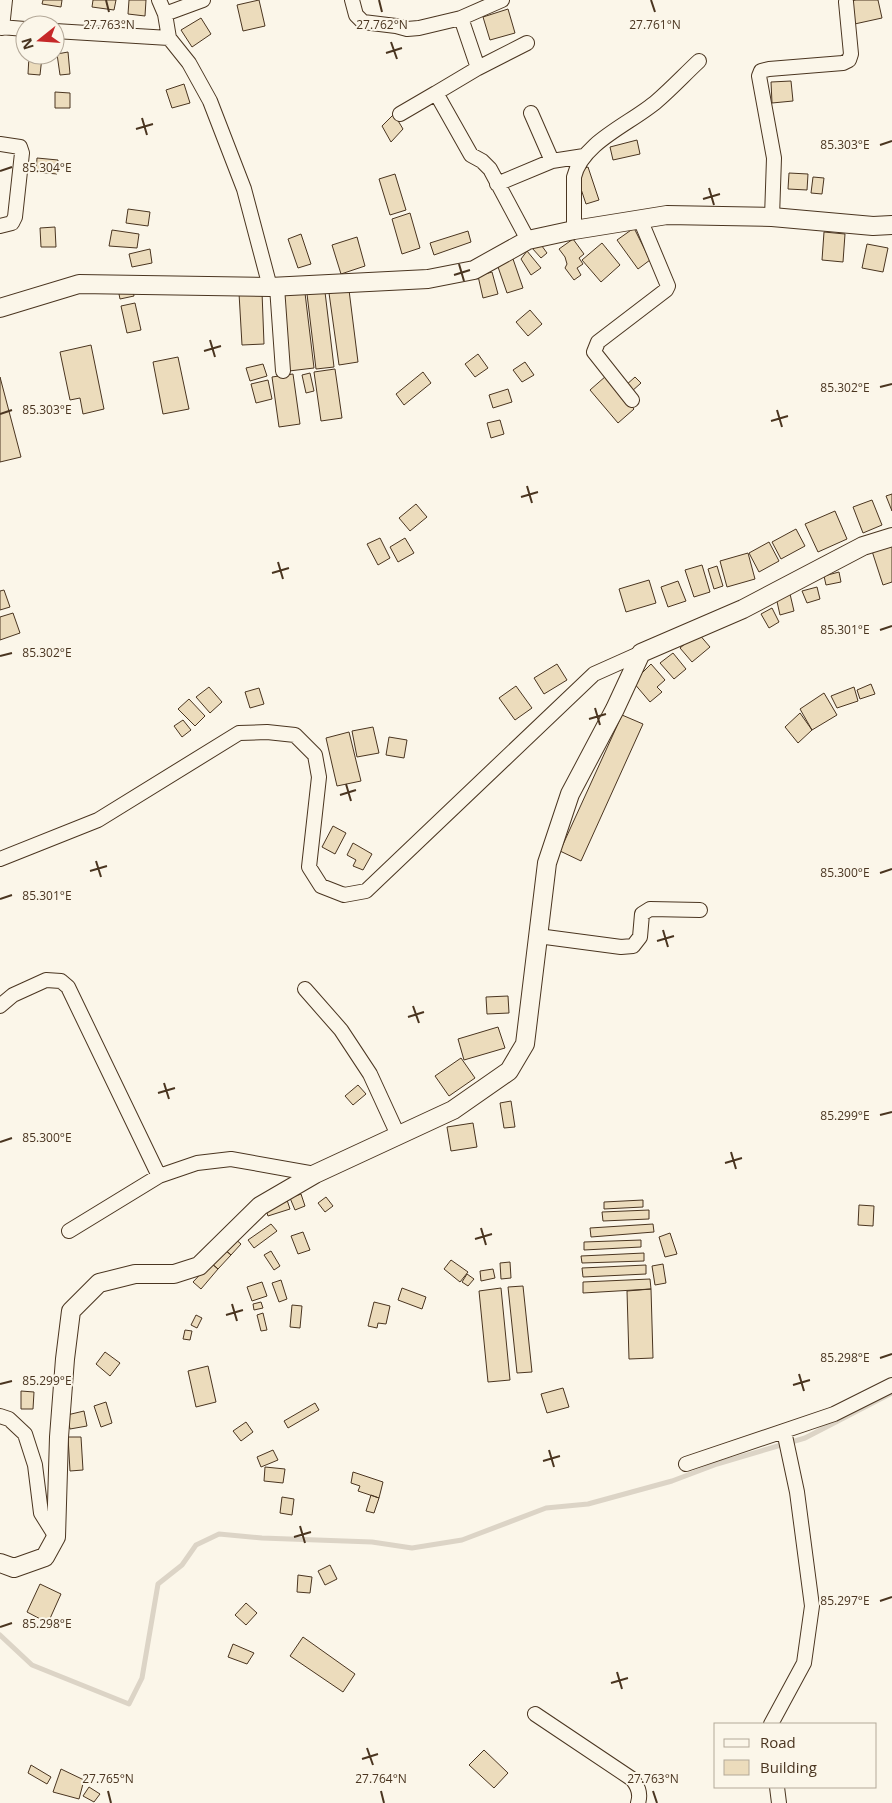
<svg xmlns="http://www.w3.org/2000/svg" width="892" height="1803" font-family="'Open Sans',sans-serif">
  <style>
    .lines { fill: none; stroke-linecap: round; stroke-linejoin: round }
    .stream { stroke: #dcd4c6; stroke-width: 5 }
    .building { fill: #ecdcbc; stroke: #4a3520 }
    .minor-casing { stroke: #4a3520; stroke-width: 16 }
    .tertiary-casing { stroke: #4a3520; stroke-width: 20 }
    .minor { stroke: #fbf6e9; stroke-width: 14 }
    .tertiary { stroke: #fbf6e9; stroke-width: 18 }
    .ticks { fill: none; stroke: #4a3520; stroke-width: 2 }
    .ticks-label { font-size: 12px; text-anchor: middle; fill: #4a3520; stroke: #fbf6e9; stroke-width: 4; stroke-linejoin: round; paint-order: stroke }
  </style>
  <rect width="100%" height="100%" fill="#fbf6e9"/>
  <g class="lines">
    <path class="stream" d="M0,1635L32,1665L129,1704L142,1678L158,1584L182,1565L196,1545L219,1534L262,1538L372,1542L412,1548L462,1540L546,1508L588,1504L672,1481L717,1464L805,1438L892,1393"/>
  </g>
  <path class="building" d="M43,0H62L61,7L42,4Z
    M93,0H116L114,10L92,7Z
    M129,0H146L145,16L128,14Z
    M259,0L265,26L243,31L237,5Z
    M856,0H878L882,18L850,25L846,2Z
    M508,9L515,33L490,40L483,17Z
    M201,18L211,34L192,47L181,30Z
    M68,52L70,74L60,75L57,54Z
    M29,56L42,57L40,75L28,74Z
    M791,81L793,101L772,103L771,82Z
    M184,84L190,103L172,108L166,90Z
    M55,92L70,93V108H55Z
    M394,114L403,129L391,142L382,126Z
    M637,140L640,154L613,160L610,147Z
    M37,158L58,160L57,174L36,172Z
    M588,167L599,200L586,204L575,171Z
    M789,173L808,174L807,190L788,189Z
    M395,174L406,210L390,215L379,179Z
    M813,177L824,178L822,194L811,193Z
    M128,209L150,212L148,226L126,223Z
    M410,213L420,248L402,254L392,219Z
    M55,227L56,247H41L40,228Z
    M634,228L650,260L638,269L617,240Z
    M112,230L139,234L137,248L109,246Z
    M468,231L471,242L434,255L430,243Z
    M824,232L845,234L843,262L822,260Z
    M301,234L311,264L298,268L288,239Z
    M357,237L365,266L341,274L332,245Z
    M573,239L584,254L579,258L583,264L577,268L581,275L574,280L565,268L567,264L565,257L559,249Z
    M539,242L547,253L541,258L532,248Z
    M602,243L620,265L601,282L582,260Z
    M867,244L888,248L883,272L862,268Z
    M150,249L152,263L132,267L129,254Z
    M527,251L541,268L531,275L521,259Z
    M513,259L523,288L507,293L497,264Z
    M492,272L498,294L483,298L478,276Z
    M132,286L134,296L120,299L118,289Z
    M349,290L358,362L339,365L329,293Z
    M262,292L264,344L242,345L239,293Z
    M325,292L334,367L316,369L307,294Z
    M305,293L314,368L289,371L279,296Z
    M135,303L141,330L127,333L121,306Z
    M530,310L542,324L528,336L516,322Z
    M91,345L104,409L83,414L80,398L70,400L60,352Z
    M478,354L488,368L475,377L465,364Z
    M178,357L189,409L163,414L153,362Z
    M525,362L534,375L522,382L513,370Z
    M263,364L267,376L250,381L246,368Z
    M335,369L342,418L321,421L314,372Z
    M423,372L431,383L404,405L396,394Z
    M310,373L314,391L306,393L302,375Z
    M293,374L300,424L279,427L272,377Z
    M606,376L634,409L618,423L590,390Z
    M0,377L21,457L0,462Z
    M635,377L641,383L631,392L625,386Z
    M268,380L272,399L256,403L251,384Z
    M508,389L512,402L493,408L489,395Z
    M500,420L504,434L491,438L487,423Z
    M892,494V511L886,496Z
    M872,500L882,525L863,533L853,507Z
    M416,504L427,517L410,531L399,518Z
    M835,511L847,539L818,552L805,524Z
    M796,529L805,546L781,559L772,542Z
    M380,538L390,558L378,565L367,544Z
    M405,538L414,553L398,562L390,547Z
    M769,542L779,561L759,572L749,553Z
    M892,542V582L883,585L871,548Z
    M748,553L755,579L727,587L720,561Z
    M702,565L710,592L694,597L685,570Z
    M717,566L723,586L714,589L708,569Z
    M839,572L841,582L826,585L824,576Z
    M649,580L656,603L626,612L619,589Z
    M678,581L686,601L668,607L661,587Z
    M817,587L820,599L807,603L802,591Z
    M4,590L10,607L0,610V591Z
    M790,594L794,611L780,615L776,597Z
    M772,608L779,622L769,628L761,614Z
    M13,613L20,633L0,640V617Z
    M698,633L710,647L692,662L680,648Z
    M673,653L686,669L674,679L660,663Z
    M557,664L567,680L544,694L534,678Z
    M651,664L665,680L657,687L662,692L650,702L633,682Z
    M871,684L875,694L860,699L857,690Z
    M516,686L532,708L515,720L499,698Z
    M209,687L222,702L210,713L196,697Z
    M854,687L858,701L837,708L831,696Z
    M259,688L264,704L250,708L245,692Z
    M824,693L837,715L812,730L800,709Z
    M189,699L205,716L195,726L178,709Z
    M800,713L812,730L798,743L785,727Z
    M622,715L643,724L581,861L560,851Z
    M183,720L191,730L182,737L174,726Z
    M373,727L379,753L357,757L352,731Z
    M349,732L361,781L337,786L326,738Z
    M389,737L407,740L404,758L386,755Z
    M333,826L346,833L335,854L322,847Z
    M353,843L372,854L363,870L353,866L356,860L347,855Z
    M508,996L509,1013L487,1014L486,997Z
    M498,1027L505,1048L464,1060L458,1039Z
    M461,1058L475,1078L449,1096L435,1076Z
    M358,1085L366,1094L353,1105L345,1096Z
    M511,1101L515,1127L504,1128L500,1103Z
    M473,1123L477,1147L451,1151L447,1127Z
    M301,1194L305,1206L295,1210L290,1198Z
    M326,1197L333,1206L325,1212L318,1203Z
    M287,1200L290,1209L268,1216L265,1207Z
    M643,1200V1207L604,1209V1202Z
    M859,1205L874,1206L873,1226L858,1225Z
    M649,1210V1219L603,1221L602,1212Z
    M271,1224L277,1231L254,1248L248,1240Z
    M653,1224L654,1232L591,1237L590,1228Z
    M303,1232L310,1250L298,1254L291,1236Z
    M670,1233L677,1254L665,1257L659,1237Z
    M234,1238L241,1244L231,1255L224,1249Z
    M641,1240V1247L584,1250V1242Z
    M224,1249L231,1255L218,1269L211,1263Z
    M271,1251L280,1266L274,1270L264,1255Z
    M644,1253V1261L582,1263L581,1256Z
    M451,1260L468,1272L460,1282L444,1269Z
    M510,1262L511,1278L501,1279L500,1263Z
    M211,1263L218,1269L201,1289L193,1282Z
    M663,1264L666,1283L655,1285L652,1266Z
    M646,1265V1274L583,1277L582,1268Z
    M493,1269L495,1278L481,1281L480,1271Z
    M467,1274L474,1279L468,1286L462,1282Z
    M650,1279L651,1289L583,1293V1282Z
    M281,1280L287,1299L279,1302L272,1283Z
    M262,1282L267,1296L252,1301L247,1287Z
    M523,1286L532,1372L517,1373L508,1287Z
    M402,1288L426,1297L422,1309L398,1300Z
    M501,1288L510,1380L488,1382L479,1291Z
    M651,1289L653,1358L629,1359L627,1291Z
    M261,1302L263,1308L254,1310L253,1304Z
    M374,1302L390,1306L386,1324L378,1323L377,1328L368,1326Z
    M292,1305L302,1306L300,1328L290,1327Z
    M263,1313L267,1330L261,1331L257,1315Z
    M196,1315L202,1318L197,1328L191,1325Z
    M185,1330L192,1331L190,1340L183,1339Z
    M105,1352L120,1363L110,1376L96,1364Z
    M208,1366L216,1402L196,1407L188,1371Z
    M563,1388L569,1407L547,1413L541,1394Z
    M21,1391L34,1392L33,1409H21Z
    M106,1402L112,1423L101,1427L94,1406Z
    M315,1403L319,1410L288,1428L284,1421Z
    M84,1411L87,1426L70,1429L67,1415Z
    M246,1422L253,1432L241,1441L233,1431Z
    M68,1437H81L83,1470L70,1471Z
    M273,1450L278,1460L261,1467L257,1457Z
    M265,1467L285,1469L283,1483L264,1481Z
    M353,1472L383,1482L379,1498L358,1491L360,1486L351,1483Z
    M371,1495L379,1498L374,1513L366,1511Z
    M282,1497L294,1499L292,1515L280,1513Z
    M330,1565L337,1579L325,1585L318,1571Z
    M298,1575L312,1577L310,1593L297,1592Z
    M40,1584L61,1594L48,1623L27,1612Z
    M246,1603L257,1613L246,1625L235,1615Z
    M303,1637L355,1674L343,1692L290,1656Z
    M233,1644L254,1653L247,1664L228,1657Z
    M484,1750L508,1773L494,1788L469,1765Z
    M31,1765L51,1777L47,1784L28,1773Z
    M61,1769L84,1780L79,1799L53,1792Z
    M89,1787L100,1794L94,1802L83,1796Z"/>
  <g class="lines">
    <g class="minor-casing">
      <path id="minor" d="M159,0L165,14L169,38
        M352,0L356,15L363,22L396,26L407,29L419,28L461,18L478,68L436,93L471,155L482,161L490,169L528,240
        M165,14L203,0
        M461,18L502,0
        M0,27L25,29
        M2,28L5,0
        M55,31L169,38L189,63L210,101L244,189L270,287
        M478,68L527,43
        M531,113L552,161
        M400,114L436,93
        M0,144L20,147L22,153L15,217L12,223L0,226
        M497,184L552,161L584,156
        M772,217L774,158L759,76L761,71L769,69L843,63L849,60L851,54L846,2
        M574,230V177C582,142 632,123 657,101C672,88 685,74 699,61
        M277,287L283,371
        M632,400L594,352L598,342L666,290L668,286L640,219
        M0,859L98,820L239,733L267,732L295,735L315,755L319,777L309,867L321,886L344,895L366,891L594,674L641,653
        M538,936L621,947L633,946L640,937L642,914L650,909L700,910
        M305,989L341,1030L370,1074L398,1135
        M0,1006L13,995L46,980L61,981L68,987L159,1176
        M69,1231L159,1176L197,1163L231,1159L315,1174
        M0,1416L9,1419L25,1434L35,1465L41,1513L56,1537
        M686,1464L834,1414L892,1385
        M535,1714L632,1779C638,1786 641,1794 638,1803
        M771,1724L804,1663L812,1606L797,1492L784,1431
        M777,1787L779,1803"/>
    </g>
    <g class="tertiary-casing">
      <path id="tertiary" d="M0,308L79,284L270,287L428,279L474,270L528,240L574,230L667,215L772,217L873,226L892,225
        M0,1563L14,1568L45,1557L56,1537L59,1437L65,1359L71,1311L99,1283L135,1274H174L199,1266L260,1206L315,1174L453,1110L509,1071L525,1044L547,863L570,794L615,709L641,653L743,609L863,546L892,537"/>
    </g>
    <use href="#minor" class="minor"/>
    <use href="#tertiary" class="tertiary"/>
  </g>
  <path class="ticks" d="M106,0L109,12M379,0L382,12M651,0L655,12M391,42L397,59M386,53L402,48M142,118L147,135M136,129L153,124M880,145L892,141M0,171L12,167M709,188L714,205M703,199L720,194M459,264L464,281M454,275L470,270M210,340L215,357M204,351L221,346M880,387L892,384M777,410L782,427M0,414L12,410M771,421L788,416M527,486L532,503M521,497L538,492M278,562L283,579M272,573L289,568M880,630L892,626M0,656L12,653M595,708L600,725M589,719L606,714M346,784L351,801M340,795L356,790M96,861L101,877M90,871L107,866M880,873L892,869M0,899L12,895M663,930L668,947M657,941L674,936M413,1006L419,1023M408,1017L424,1012M164,1083L169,1099M158,1093L175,1088M880,1115L892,1112M0,1142L12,1138M731,1152L736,1169M725,1163L742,1158M481,1228L486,1245M475,1239L492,1234M232,1304L237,1321M226,1315L243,1310M880,1358L892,1354M799,1374L804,1391M0,1384L12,1381M793,1385L810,1380M549,1450L554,1467M543,1461L560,1456M300,1526L305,1543M294,1537L311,1532M880,1601L892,1597M0,1627L12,1623M617,1672L622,1689M611,1683L628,1678M367,1748L373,1765M362,1759L378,1754M108,1791L111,1803M381,1791L384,1803M653,1791L657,1803"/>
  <g class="ticks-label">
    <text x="109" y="29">27.763°N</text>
    <text x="382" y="29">27.762°N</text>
    <text x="655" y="29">27.761°N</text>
    <text x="845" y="149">85.303°E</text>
    <text x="47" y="172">85.304°E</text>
    <text x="845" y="392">85.302°E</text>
    <text x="47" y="414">85.303°E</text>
    <text x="845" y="634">85.301°E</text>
    <text x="47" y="657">85.302°E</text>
    <text x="845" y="877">85.300°E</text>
    <text x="47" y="900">85.301°E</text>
    <text x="845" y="1120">85.299°E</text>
    <text x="47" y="1142">85.300°E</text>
    <text x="845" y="1362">85.298°E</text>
    <text x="47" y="1385">85.299°E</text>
    <text x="845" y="1605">85.297°E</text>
    <text x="47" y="1628">85.298°E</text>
    <text x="108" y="1783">27.765°N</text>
    <text x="381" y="1783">27.764°N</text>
    <text x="653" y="1783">27.763°N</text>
  </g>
  <rect x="714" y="1723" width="162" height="65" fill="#fbf6e9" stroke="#b4a999"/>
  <rect x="724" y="1739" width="25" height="8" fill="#fbf6e9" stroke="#b4a999"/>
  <text x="760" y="1748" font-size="15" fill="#4a3520">Road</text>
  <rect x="724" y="1760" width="25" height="15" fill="#ecdcbc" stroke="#b4a999"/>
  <text x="760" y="1773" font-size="15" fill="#4a3520">Building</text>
  <g transform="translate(40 40) rotate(253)"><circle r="24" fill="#fbf6e9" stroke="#b4a999"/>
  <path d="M0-4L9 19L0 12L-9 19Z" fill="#c62828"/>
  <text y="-8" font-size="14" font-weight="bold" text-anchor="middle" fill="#4a3520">N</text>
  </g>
</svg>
